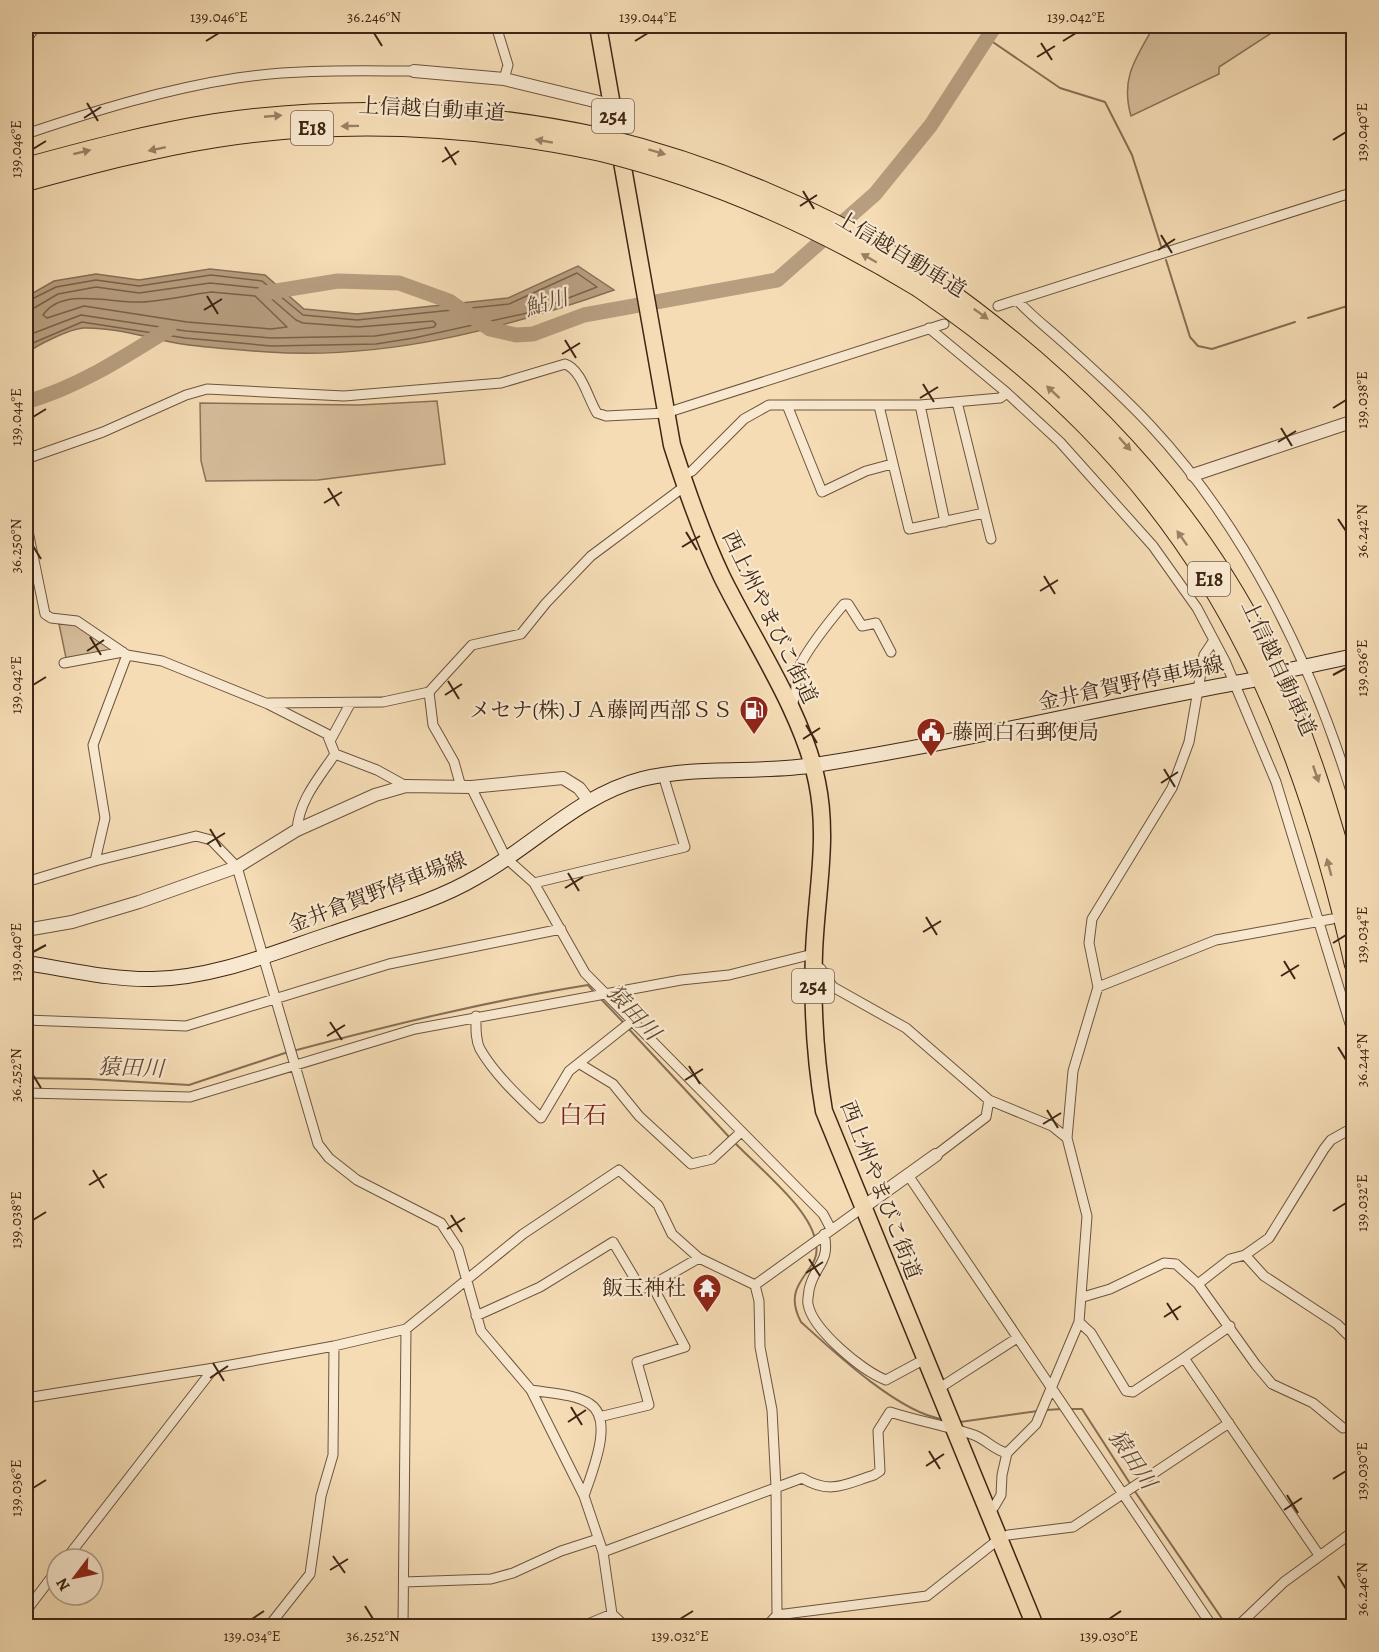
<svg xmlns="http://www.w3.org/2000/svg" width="1379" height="1652" font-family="Alegreya,'Noto Serif JP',serif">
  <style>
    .green { fill: #d6bd9a; stroke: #8a7258; stroke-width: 1.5 }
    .water { fill: #b79e7f; stroke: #876e55; stroke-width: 1.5 }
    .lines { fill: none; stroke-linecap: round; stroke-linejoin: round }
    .shore { stroke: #7a624a; stroke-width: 1.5 }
    .stream { stroke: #876e55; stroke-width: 2 }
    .river { stroke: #b79e7f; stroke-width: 15 }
    .minor-casing { stroke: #6c543d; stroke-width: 11 }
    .tertiary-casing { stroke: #6c543d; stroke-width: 14 }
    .secondary-casing { stroke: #3e2615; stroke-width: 16 }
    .trunk-casing { stroke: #3e2615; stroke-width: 19 }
    .motorway-casing { stroke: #3e2615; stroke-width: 20 }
    .minor { stroke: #f8e8cf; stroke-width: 9 }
    .tertiary { stroke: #f8e8cf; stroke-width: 12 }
    .secondary { stroke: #f8e8cf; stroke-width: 14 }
    .trunk { stroke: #f5dcb5; stroke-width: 16 }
    .motorway { stroke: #f5dcb5; stroke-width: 18 }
    .motorway-bridge-casing { stroke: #3e2615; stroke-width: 20; stroke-linecap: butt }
    .motorway-bridge { stroke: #f5dcb5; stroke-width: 18 }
    .oneway { fill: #9a8165 }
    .ticks { fill: none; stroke: #3e2615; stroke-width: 2 }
    .labels { text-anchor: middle; stroke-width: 4.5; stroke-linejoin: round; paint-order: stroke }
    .shield { fill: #f8e8cf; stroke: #76604d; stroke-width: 1.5 }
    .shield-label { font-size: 20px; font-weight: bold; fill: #3e2615 }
    .street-label { font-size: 21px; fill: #3e2615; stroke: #f8e8cf }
    .poi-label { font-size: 21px; fill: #3e2615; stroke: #f8e8cf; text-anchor: end }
    .water-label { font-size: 22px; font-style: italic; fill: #624a35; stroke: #f8e8cf }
    .quarter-label { font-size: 24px; fill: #7a1f14; stroke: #f8e8cf }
    .neatline { fill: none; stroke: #3e2615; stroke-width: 2 }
    .ticks-label { font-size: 15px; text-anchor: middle; fill: #3e2615 }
  </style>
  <rect width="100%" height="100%" fill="#f5dcb5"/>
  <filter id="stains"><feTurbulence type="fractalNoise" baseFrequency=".00333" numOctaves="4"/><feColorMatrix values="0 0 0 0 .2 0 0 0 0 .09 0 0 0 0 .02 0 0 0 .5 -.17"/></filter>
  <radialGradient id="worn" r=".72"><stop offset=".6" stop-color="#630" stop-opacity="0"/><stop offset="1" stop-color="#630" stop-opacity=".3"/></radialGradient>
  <path class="green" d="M1154,26H1278L1270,34L1219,67V74L1131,116C1120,78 1136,58 1154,26Z
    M437,401L445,464L318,480L206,481L201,461L200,403L359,405Z
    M59,624L78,625L114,650L66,658Z"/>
  <path class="water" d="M578,266L614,290C503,329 387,360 268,352C239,350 210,348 182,344C150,339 116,327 83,328C70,329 36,345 26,354V297L54,281L96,274L139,280L210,269L265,275L304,309L357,314L508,298Z"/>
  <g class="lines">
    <path class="shore" d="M211,292L255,296L287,327L271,329L187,322L84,306L47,318L43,315C63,286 114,304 141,302C164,301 188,295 211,292Z
      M26,302L56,287L96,280L139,286L211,275L262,281L303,315L357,320L509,304L577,273L597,287L532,312L414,338L376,344L271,346L185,338L82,322L26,346
      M26,310L34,308L58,294L96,287L139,293L210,283L259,288L296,320L303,323L358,327L433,321L436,324L434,327L375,336L271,338L186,331L81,315L26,336"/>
    <path class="stream" d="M987,38L1060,88L1105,102L1132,155L1161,246
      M1166,260L1190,337L1198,346L1212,349L1295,322
      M1308,318L1354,304
      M600,998L623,1022
      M627,1027L731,1139
      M293,1051C391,1025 488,1001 588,985L594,992
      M26,1078L89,1079L189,1085L288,1052
      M735,1143C758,1167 808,1207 815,1239
      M816,1245C822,1272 779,1281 801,1322C833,1351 899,1413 942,1419
      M1070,1409H1082L1131,1485
      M1046,1410L1062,1409
      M960,1422L1038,1411
      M1134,1490L1227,1626"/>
    <path class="river" d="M264,293L338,281L399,283L449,301L490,329L516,335L533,334L584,315L777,280L875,194L931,125L995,26
      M26,402C78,387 123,358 169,329"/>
    <g class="minor-casing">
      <path id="minor" d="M496,26L508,65L504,79
        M26,40L36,26
        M26,134C94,111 165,89 237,78C295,69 356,71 414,71
        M1017,300C1031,316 1049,329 1064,343C1093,369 1123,396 1150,425C1247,529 1313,665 1354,801
        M998,306L1354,192
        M929,328L1007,393L1060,442L1153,546L1197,608L1225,661L1276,782L1354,1037
        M957,402L991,539
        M787,405L822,492L866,471L892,464
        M920,405L945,522
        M879,406L909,529L984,513
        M26,459L103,432L186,395L207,389L344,396L501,383L565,364C582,370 588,399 597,413L606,416L666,413L944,324
        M682,476L692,471L744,419L769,405H920L1000,398L1007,393
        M26,499L28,531L45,614L51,618L77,621L127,655L162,661L268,704L327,734L335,754L377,770L406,786
        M64,663L123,652
        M429,692L433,725L454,762L461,787
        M269,703L383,702L429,692L472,645L521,634L546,603L591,556L685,486
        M789,708C801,693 792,683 799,667C810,645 828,623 844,604H848L862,626L876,623L891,652
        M330,741L350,704
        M471,787L506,858L534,883L585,973L823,1214L831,1229
        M297,830C299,800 319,778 335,754
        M95,861L105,818L93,745L127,655
        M26,882L95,861L196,836L211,840L237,867L318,1144L329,1158L357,1180L441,1223L458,1249L481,1331L531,1390L584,1496L603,1552L612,1614L625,1626
        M534,883L685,847L663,775
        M814,964L821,969L833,987L906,1028L989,1100L1052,1126L1067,1138
        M1098,987L1216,940L1332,919
        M476,1016C476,1027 475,1039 480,1049C495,1075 520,1098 541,1118L569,1071L632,1021
        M26,1020L186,1026L389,964L561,929
        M580,1064L613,1084L639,1116L691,1164L712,1159L740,1133
        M26,1093L190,1097L415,1029L681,980L729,975L813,954
        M936,1155L986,1117L989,1100
        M908,1175L1212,1626
        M824,1234C831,1263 814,1265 809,1290C809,1293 807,1300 808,1304C812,1329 862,1371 886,1380L925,1359
        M1245,1255L1264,1276L1337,1324L1354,1341
        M1198,1284L1256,1365L1272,1384L1313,1403L1343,1428
        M755,1285L759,1301L760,1347L772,1410L776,1487L777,1615L784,1626
        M755,1285L862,1208
        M1083,1297L1110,1289L1164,1263L1176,1264L1198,1284L1230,1259L1245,1255L1269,1238L1324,1149L1331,1140L1354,1127
        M476,1316L540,1287L613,1242L641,1289L652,1285
        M1079,1322L1091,1333L1126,1391L1133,1392L1184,1358L1319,1555
        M1184,1358L1230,1326
        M938,1389L1017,1338
        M531,1390C548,1393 576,1394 590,1404C615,1420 591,1474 584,1496
        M26,1398L214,1368L334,1346L406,1329L523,1234L619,1170L658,1205L672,1234L699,1258L755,1285
        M599,1417L649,1405L637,1362L685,1347L652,1285L699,1258
        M988,1511L994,1507L1001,1495L1002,1475L1007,1453L1036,1424L1079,1322L1087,1216L1067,1138L1073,1071L1098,987L1089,943L1092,919L1172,788L1189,742L1204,655L1214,640
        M603,1552L802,1478C831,1495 845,1484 874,1475L880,1471L878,1431L890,1412C918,1421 947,1426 974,1435C987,1440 994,1450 1007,1453
        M66,1559L214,1368
        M404,1582L491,1579L513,1573L561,1551L598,1539
        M26,1611L57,1570
        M269,1626L310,1574L321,1496L333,1455L334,1346
        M403,1626L406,1329
        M583,1626L612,1614
        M767,1626L777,1615L927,1596L999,1539L1008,1535L1073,1527L1229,1423
        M1238,1626L1284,1582L1354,1531"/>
    </g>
    <g class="tertiary-casing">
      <path id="tertiary" d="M414,71L504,79L611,105
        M1193,475L1354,421
        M26,930L72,922L139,902L237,867L297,830L375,795L406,786L471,787L563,778L579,788L589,801
        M862,1208L936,1155"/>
    </g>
    <g class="secondary-casing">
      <path id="secondary" d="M1289,670L1354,656
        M26,963C67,969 111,980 153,979C215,978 275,952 333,933C381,916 433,903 477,877C533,846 579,795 642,779C699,765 758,774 815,765C962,742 1106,706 1252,680"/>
    </g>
    <g class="trunk-casing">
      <path id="trunk" d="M598,26L672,445C686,489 702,535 722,577C753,640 803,713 817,782C829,839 816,895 814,953C812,1007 815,1058 824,1111L1035,1626"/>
    </g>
    <g class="motorway-casing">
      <path id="motorway" d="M26,167C88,150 152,133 216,123C345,104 473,110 600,137
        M26,182C89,165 152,148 216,138C346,118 474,125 601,152
        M933,280C1074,379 1194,501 1270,658C1307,735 1332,819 1354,902
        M919,288C1176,464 1287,665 1354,965"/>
    </g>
    <use href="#minor" class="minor"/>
    <use href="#tertiary" class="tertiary"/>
    <use href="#secondary" class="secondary"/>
    <use href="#trunk" class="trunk"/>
    <use href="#motorway" class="motorway"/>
    <g class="motorway-bridge-casing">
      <path id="motorway-bridge" d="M600,137C720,166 830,214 933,280
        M601,152C715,180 819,227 919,288"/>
    </g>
    <use href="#motorway-bridge" class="motorway-bridge"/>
  </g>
  <defs><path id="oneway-solid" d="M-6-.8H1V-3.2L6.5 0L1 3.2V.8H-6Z" transform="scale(1.5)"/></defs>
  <g class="oneway">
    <use href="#oneway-solid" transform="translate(273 116) rotate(-5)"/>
    <use href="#oneway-solid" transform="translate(350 126) rotate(179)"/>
    <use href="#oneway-solid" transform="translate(544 141) rotate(-170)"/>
    <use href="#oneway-solid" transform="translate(157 149) rotate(168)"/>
    <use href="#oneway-solid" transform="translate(82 152) rotate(-14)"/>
    <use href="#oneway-solid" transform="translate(657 152) rotate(17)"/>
    <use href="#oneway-solid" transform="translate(869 258) rotate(-150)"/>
    <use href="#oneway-solid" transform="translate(981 314) rotate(36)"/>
    <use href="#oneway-solid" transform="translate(1053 392) rotate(-137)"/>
    <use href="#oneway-solid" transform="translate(1125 444) rotate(48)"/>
    <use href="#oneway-solid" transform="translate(1182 538) rotate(-125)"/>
    <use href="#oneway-solid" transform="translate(1316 774) rotate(71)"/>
    <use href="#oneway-solid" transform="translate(1329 867) rotate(-105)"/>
  </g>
  <path class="ticks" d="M374,33L382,46M206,41L219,33M635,41L648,33M1063,41L1076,33M1041,43L1052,60M1037,57L1055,46M87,103L98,121M84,118L101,107M1333,140L1346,132M445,147L456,165M33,149L46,141M442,162L459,151M803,191L814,209M800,206L817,195M1161,235L1172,253M1158,250L1175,239M207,296L218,314M204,310L222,299M565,340L576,358M562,354L580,343M923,384L934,402M920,398L938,387M1333,408L1346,400M33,417L46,409M1281,428L1292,446M1278,442L1296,431M328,488L339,506M324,503L342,492M1338,519L1346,531M686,532L697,550M33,546L41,559M682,547L700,536M1044,576L1055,594M1040,591L1058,580M90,637L101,655M87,651L104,640M1333,675L1346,668M448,681L459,699M33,685L46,677M445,695L462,684M806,725L817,743M803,739L820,728M1164,769L1175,787M1161,783L1178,772M210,829L221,847M207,844L225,833M568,873L579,891M565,888L583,877M926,917L937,935M923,932L941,921M1333,943L1346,935M33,952L46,945M1284,961L1295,979M1281,976L1299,965M330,1022L342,1040M327,1036L345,1025M1338,1047L1346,1060M689,1066L700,1084M33,1075L41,1088M685,1080L703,1069M1047,1110L1058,1128M1043,1124L1061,1113M93,1170L104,1188M89,1185L107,1174M1333,1211L1346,1203M451,1215L462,1232M33,1220L46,1212M447,1229L465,1218M809,1259L820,1276M806,1273L823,1262M1167,1303L1178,1320M1164,1317L1181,1306M213,1363L224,1381M210,1378L228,1366M571,1407L582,1425M568,1422L586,1410M929,1451L940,1469M926,1466L944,1454M1333,1479L1346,1471M33,1488L46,1480M1287,1495L1298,1513M1284,1510L1302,1498M333,1556L345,1573M330,1570L348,1559M1338,1576L1346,1589M365,1606L373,1619M252,1619L264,1611M680,1619L693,1611M1109,1619L1121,1611"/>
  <defs>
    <g id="fuel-pin" transform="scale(1.5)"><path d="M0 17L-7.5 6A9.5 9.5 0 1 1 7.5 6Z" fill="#8f2418" stroke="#f8e8cf"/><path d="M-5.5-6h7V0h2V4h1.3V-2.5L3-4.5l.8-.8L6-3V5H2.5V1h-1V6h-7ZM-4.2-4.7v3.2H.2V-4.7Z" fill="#fff"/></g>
    <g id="civic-pin" transform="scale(1.5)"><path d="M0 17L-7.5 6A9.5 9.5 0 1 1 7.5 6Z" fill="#8f2418" stroke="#f8e8cf"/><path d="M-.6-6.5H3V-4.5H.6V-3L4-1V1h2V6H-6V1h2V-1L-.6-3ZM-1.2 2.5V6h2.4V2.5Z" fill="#fff"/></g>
    <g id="temple-pin" transform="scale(1.5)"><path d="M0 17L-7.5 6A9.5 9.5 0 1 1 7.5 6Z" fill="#8f2418" stroke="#f8e8cf"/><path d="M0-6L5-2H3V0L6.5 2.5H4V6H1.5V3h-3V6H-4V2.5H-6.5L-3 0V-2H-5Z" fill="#fff"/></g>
  </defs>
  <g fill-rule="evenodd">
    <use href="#fuel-pin" x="754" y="710"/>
    <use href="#civic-pin" x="931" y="732"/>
    <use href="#temple-pin" x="707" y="1288"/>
  </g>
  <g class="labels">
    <g class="shield">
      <rect x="592" y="99" width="42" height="34" rx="4.5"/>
      <rect x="291" y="111" width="42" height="34" rx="4.5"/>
      <rect x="1188" y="562" width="42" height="34" rx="4.5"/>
      <rect x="792" y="969" width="42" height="34" rx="4.5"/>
    </g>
    <g class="shield-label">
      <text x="613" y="123">254</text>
      <text x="312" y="135">E18</text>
      <text x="1209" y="586">E18</text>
      <text x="813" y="993">254</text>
    </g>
    <g class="street-label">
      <text transform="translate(432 109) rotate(3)" y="7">上信越自動車道</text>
      <text transform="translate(901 254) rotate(31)" y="7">上信越自動車道</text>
      <text transform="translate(770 617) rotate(64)" y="7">西上州やまびこ街道</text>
      <text transform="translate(1279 668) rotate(65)" y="7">上信越自動車道</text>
      <text transform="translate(1131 683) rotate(-12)" y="7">金井倉賀野停車場線</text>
      <text transform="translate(377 892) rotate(-21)" y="7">金井倉賀野停車場線</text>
      <text transform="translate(881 1190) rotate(69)" y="7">西上州やまびこ街道</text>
    </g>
    <g class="poi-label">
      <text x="733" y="717">メセナ(株)ＪＡ藤岡西部ＳＳ</text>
      <text x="952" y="739" text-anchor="start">藤岡白石郵便局</text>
      <text x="686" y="1295">飯玉神社</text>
    </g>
    <g class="water-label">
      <text transform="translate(546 302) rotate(-16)" y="8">鮎川</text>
      <text transform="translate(634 1012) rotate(47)" y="8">猿田川</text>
      <text transform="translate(131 1067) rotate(2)" y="8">猿田川</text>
      <text transform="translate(1133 1459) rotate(56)" y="8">猿田川</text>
    </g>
    <g class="quarter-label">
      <text x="583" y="1123">白石</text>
    </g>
  </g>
  <rect width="1379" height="1652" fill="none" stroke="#f5dcb5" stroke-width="66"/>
  <g transform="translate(75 1577) rotate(238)"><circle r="28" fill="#f8e8cf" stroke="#ae9a85" stroke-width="1.5"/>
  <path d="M0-4.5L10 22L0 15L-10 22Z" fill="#8f2418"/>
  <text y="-9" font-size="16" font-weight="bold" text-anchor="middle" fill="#3e2615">N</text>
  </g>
  <rect x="33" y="33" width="1313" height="1586" class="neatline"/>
  <g class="ticks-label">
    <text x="219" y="22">139.046°E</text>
    <text x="374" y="22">36.246°N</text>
    <text x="648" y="22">139.044°E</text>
    <text x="1076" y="22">139.042°E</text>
    <text transform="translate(1362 132) rotate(-90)" y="5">139.040°E</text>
    <text transform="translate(16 149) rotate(-90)" y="5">139.046°E</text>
    <text transform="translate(1362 400) rotate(-90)" y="5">139.038°E</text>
    <text transform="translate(16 417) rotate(-90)" y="5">139.044°E</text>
    <text transform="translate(1362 531) rotate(-90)" y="5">36.242°N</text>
    <text transform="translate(16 546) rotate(-90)" y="5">36.250°N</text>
    <text transform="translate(1362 668) rotate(-90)" y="5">139.036°E</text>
    <text transform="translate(16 685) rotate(-90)" y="5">139.042°E</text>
    <text transform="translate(1362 935) rotate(-90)" y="5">139.034°E</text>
    <text transform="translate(16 952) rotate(-90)" y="5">139.040°E</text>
    <text transform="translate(1362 1060) rotate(-90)" y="5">36.244°N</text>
    <text transform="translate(16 1075) rotate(-90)" y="5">36.252°N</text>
    <text transform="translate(1362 1203) rotate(-90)" y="5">139.032°E</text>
    <text transform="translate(16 1220) rotate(-90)" y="5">139.038°E</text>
    <text transform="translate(1362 1471) rotate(-90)" y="5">139.030°E</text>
    <text transform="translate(16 1488) rotate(-90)" y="5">139.036°E</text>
    <text transform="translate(1362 1589) rotate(-90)" y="5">36.246°N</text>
    <text x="252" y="1641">139.034°E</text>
    <text x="373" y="1641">36.252°N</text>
    <text x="680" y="1641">139.032°E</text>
    <text x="1109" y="1641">139.030°E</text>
  </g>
  <rect width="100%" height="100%" filter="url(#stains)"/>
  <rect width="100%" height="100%" fill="url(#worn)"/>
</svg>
